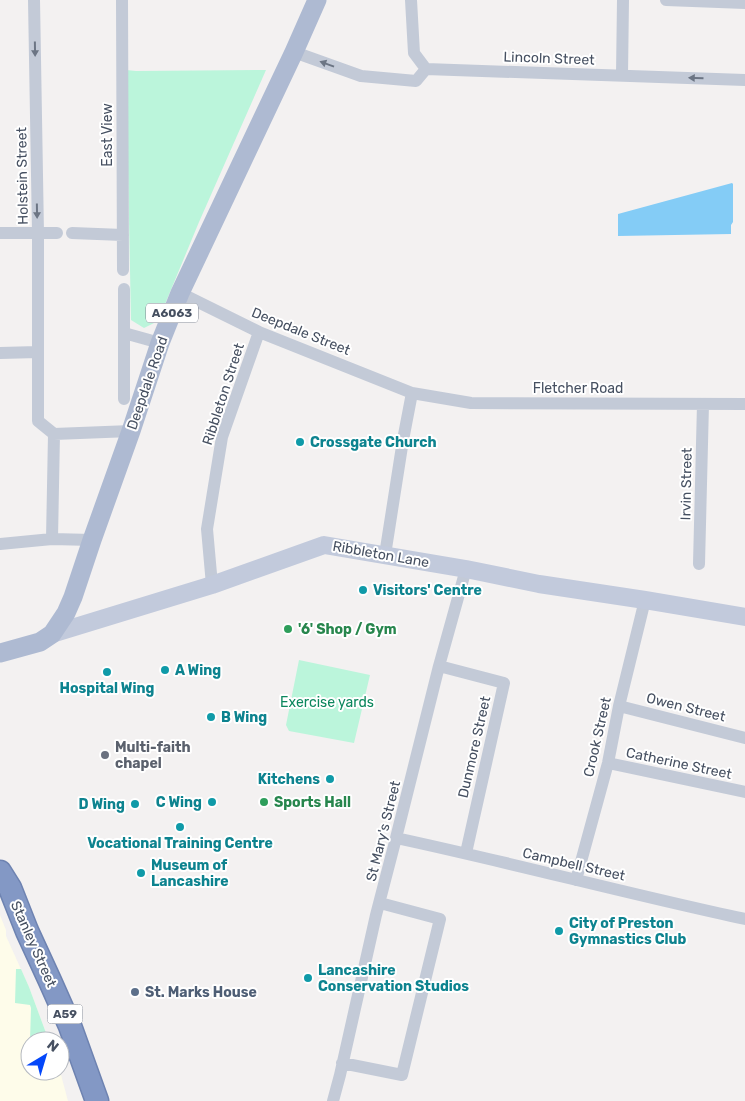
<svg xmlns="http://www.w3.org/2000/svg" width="745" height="1101" font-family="Rubik,sans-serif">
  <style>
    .commercial { fill: #fefcea }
    .green { fill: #bbf5db }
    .water { fill: #84ccf6 }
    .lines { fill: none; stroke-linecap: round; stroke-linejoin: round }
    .highway-casing { stroke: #6e83b1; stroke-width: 25 }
    .street { stroke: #c3cad7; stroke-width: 12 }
    .secondary { stroke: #c2cadc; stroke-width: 18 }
    .primary { stroke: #aebad2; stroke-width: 19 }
    .highway { stroke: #8398c5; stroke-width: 22 }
    .oneway { fill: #6c7584 }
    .culture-dot { fill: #0f9aa8; stroke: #fff; stroke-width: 2 }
    .leisure-dot { fill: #2e9e5b; stroke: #fff; stroke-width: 2 }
    .worship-dot { fill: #6b7280; stroke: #fff; stroke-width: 2 }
    .service-dot { fill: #5c6f8a; stroke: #fff; stroke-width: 2 }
    .labels { text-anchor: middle; stroke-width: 4; stroke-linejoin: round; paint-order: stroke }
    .shield { fill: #fff; stroke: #7e8490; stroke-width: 1 }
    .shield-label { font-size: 12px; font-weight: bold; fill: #465061 }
    .street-label { font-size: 14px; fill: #465061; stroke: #fff }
    .culture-label { font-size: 14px; font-weight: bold; fill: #0d838f; stroke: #fff; text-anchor: start }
    .leisure-label { font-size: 14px; font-weight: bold; fill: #27864d; stroke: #fff; text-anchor: start }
    .park-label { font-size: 14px; fill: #0c875d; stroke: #fff }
    .worship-label { font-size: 14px; font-weight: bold; fill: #5b616d; stroke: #fff; text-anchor: start }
    .service-label { font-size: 14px; font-weight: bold; fill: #4e5e75; stroke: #fff; text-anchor: start }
  </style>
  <rect width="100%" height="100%" fill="#f3f1f1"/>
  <path class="commercial" d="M0,915L6,930V936L29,987L49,1041H30V1071H60L68,1101H0Z"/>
  <path class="green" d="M126,70L136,71L266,70L199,222L158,321L144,328L131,320Z
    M299,660L370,675L354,743L289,731L286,725Z
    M16,969H21L29,987L49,1041H30L31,1008L30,1005L15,1003Z"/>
  <path class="water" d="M732,183L733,184V222L731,225V234L618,236V214Z"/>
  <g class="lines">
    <g class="highway-casing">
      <path id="highway" d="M0,872L10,888L27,931L50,981L70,1026L97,1101"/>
    </g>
    <path class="street" d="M34,0L38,233V421L54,434L52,539
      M122,0L123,270
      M411,0L414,53L426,69L745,80
      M666,0L745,3
      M294,52L361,76L416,81L426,69
      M622,75L623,0
      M0,233H57
      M72,233L123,235
      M124,289V399
      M180,293L259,332L412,393L471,403L745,404
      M124,333L160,343
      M0,353L38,352
      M54,434L131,431
      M0,544L52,539L92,540
      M385,555L403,440L412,393
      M699,564L703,404
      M212,585L207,529L222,437L259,332
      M439,666L504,683L466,853
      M619,706L745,738
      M608,763L745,792
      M396,838C513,863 628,894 745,919
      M576,880L608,763L619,706L645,600
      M342,1063L402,1075L440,919L380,903
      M333,1101L340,1075L376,915L396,838L439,666L466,569"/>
    <path class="secondary" d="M52,634L212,585L324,545L466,569L539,584L645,600L745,617"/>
    <path class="primary" d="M0,653L40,642L52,634L66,613L73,597L92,540L131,431L160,343L180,293L294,52L317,0"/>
    <use href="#highway" class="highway"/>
  </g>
  <defs><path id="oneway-solid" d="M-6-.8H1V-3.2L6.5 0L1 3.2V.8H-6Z" transform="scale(1.25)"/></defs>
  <g class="oneway">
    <use href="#oneway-solid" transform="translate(35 49) rotate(89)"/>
    <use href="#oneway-solid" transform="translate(327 64) rotate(-160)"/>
    <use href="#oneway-solid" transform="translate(696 78) rotate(-178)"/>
    <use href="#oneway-solid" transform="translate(37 211) rotate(89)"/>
  </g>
  <g class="culture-dot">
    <circle cx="300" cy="442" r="5"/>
    <circle cx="363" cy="590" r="5"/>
    <circle cx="165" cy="670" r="5"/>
    <circle cx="107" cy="672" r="5"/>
    <circle cx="211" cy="717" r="5"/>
    <circle cx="330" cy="779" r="5"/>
    <circle cx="212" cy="802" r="5"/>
    <circle cx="135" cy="804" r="5"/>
    <circle cx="180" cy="827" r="5"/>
    <circle cx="141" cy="873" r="5"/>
    <circle cx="559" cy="931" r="5"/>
    <circle cx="308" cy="978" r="5"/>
  </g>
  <g class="leisure-dot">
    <circle cx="288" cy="629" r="5"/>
    <circle cx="264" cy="802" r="5"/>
  </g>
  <circle class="worship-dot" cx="105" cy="755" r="5"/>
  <circle class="service-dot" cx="135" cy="992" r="5"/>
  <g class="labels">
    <g class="shield">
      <rect x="146" y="303.5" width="52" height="19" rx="4"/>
      <rect x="47.5" y="1004.5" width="35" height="19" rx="4"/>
    </g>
    <g class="shield-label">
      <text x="172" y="317">A6063</text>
      <text x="65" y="1018">A59</text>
    </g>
    <g class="street-label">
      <text transform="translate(549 58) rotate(2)" y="5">Lincoln Street</text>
      <text transform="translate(107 135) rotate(-90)" y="5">East View</text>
      <text transform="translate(22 176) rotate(-91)" y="5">Holstein Street</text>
      <text transform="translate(301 331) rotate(22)" y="5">Deepdale Street</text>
      <text transform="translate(147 383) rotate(-71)" y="5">Deepdale Road</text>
      <text x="578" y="393">Fletcher Road</text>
      <text transform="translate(223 394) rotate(-72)" y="5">Ribbleton Street</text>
      <text transform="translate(686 484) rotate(-89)" y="5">Irvin Street</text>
      <text transform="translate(381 554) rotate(10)" y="5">Ribbleton Lane</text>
      <text transform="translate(686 707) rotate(14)" y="5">Owen Street</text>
      <text transform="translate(597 737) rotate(-77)" y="5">Crook Street</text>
      <text transform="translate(474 747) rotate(-77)" y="5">Dunmore Street</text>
      <text transform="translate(679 763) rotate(12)" y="5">Catherine Street</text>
      <text transform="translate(383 831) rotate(-76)" y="5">St Mary's Street</text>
      <text transform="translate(574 864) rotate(13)" y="5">Campbell Street</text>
      <text transform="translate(34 944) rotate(66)" y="5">Stanley Street</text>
    </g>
    <g class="culture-label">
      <text x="310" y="447">Crossgate Church</text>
      <text x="373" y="595">Visitors' Centre</text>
      <text x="175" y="675">A Wing</text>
      <text x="107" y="693" text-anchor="middle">Hospital Wing</text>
      <text x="221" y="722">B Wing</text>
      <text x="320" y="784" text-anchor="end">Kitchens</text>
      <text x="202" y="807" text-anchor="end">C Wing</text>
      <text x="125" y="809" text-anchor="end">D Wing</text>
      <text x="180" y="848" text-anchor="middle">Vocational Training Centre</text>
      <text x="151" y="870">Museum of<tspan x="151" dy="16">Lancashire</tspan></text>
      <text x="569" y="928">City of Preston<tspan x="569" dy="16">Gymnastics Club</tspan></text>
      <text x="318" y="975">Lancashire<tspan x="318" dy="16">Conservation Studios</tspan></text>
    </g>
    <g class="leisure-label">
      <text x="298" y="634">'6' Shop / Gym</text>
      <text x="274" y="807">Sports Hall</text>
    </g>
    <g class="park-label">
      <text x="327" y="707">Exercise yards</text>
    </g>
    <g class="worship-label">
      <text x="115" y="752">Multi-faith<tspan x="115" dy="16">chapel</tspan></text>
    </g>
    <g class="service-label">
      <text x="145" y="997">St. Marks House</text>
    </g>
  </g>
  <g transform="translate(45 1056) rotate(38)"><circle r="24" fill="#ffffff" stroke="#b5b9c0"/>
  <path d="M0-4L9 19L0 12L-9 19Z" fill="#0447fa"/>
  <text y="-8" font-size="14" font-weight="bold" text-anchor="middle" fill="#465061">N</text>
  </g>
</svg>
